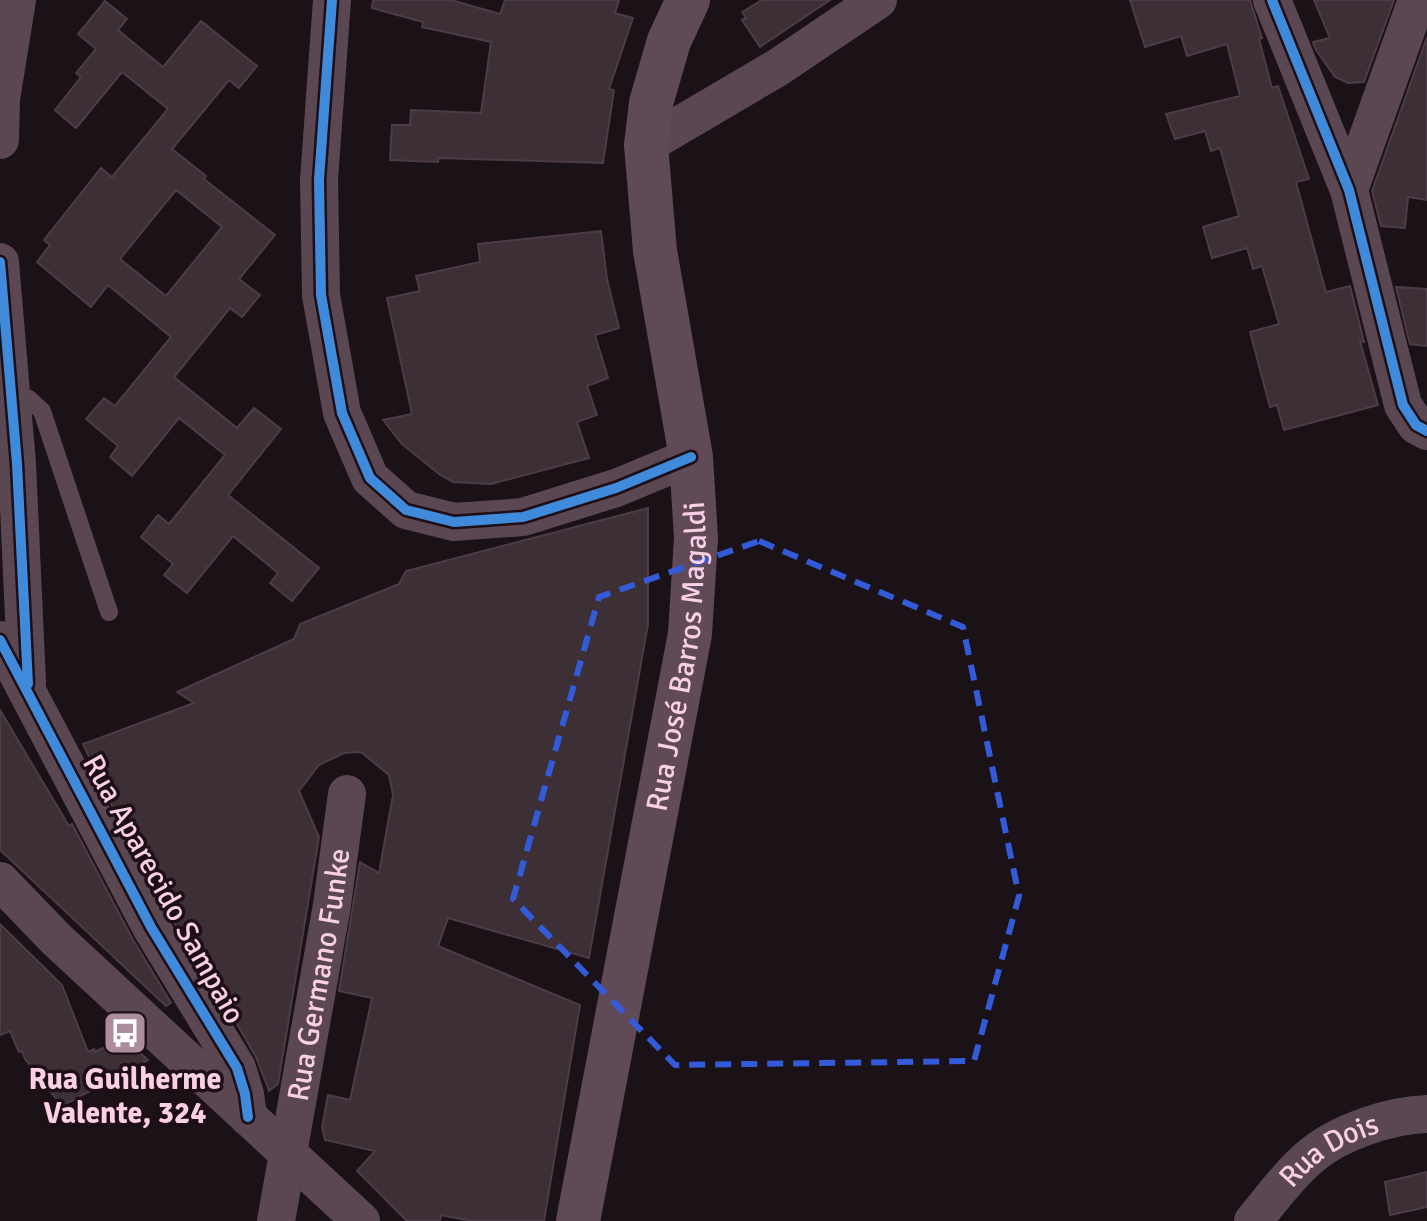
<svg xmlns="http://www.w3.org/2000/svg" width="1427" height="1221" font-family="Signika,sans-serif">
  <style>
    .building { fill: #3c3036; stroke: #4d3c45; stroke-width: 2; fill-rule: evenodd }
    .lines { fill: none; stroke-linecap: round; stroke-linejoin: round }
    .service { stroke: #5b4752; stroke-width: 18 }
    .minor { stroke: #5b4752; stroke-width: 38 }
    .secondary { stroke: #604a57; stroke-width: 44 }
    .cycleway-casing { stroke: #1e0e15; stroke-width: 15 }
    .cycleway { stroke: #408adc; stroke-width: 10 }
    .marked { fill: none; stroke: #335bd9; stroke-width: 6; stroke-dasharray: 16 10; stroke-linejoin: round }
    .labels { text-anchor: middle; stroke-width: 7; stroke-linejoin: round; paint-order: stroke }
    .street-label { font-size: 30px; fill: #fbcfe5; stroke: #1e0e15 }
    .poi-label { font-size: 30px; font-weight: bold; fill: #fbcfe5; stroke: #1e0e15 }
  </style>
  <rect width="100%" height="100%" fill="#1a1216"/>
  <path class="building" d="M373,0H451L500,14L505,0H619L615,13L633,18L609,89L614,90L603,163L438,158V162L390,160L392,125H410L411,110L481,113L491,42L422,27L423,22L372,8Z
    M762,0H830L760,47L742,20L746,18L742,12Z
    M1130,0H1250L1262,38L1259,39L1272,88L1278,86L1309,179L1296,182L1326,292L1350,286L1364,342L1360,341L1378,405L1284,430L1277,405L1270,407L1250,332L1279,324L1262,266L1253,269L1247,248L1212,258L1203,227L1239,216L1220,148L1211,151L1205,131L1175,139L1166,114L1240,96L1227,44L1187,56L1181,36L1145,47Z
    M1314,0H1394L1364,82L1348,83L1335,77L1316,50L1313,42L1330,38Z
    M105,1L127,19L118,30L163,67L201,21L257,66L239,88L229,80L172,149L206,176L204,179L275,235L239,279L260,295L242,317L230,308L174,377L237,428L254,408L281,429L228,495L319,568L292,601L270,583L278,573L233,536L187,593L164,575L173,564L141,537L158,515L169,524L225,455L179,418L132,476L110,457L118,446L86,419L104,398L115,406L171,337L108,285L91,307L37,262L50,245L44,240L101,168L112,177L168,109L122,72L76,128L55,110L81,77L76,73L96,49L78,34ZM176,190L222,227L166,296L120,259Z
    M1427,37V200L1408,197L1405,228L1381,226L1372,191Z
    M601,231L607,279L619,328L595,335L608,378L587,386L597,415L577,422L589,458L491,484L453,482L439,474L402,444L383,420L412,414L387,298L420,291L416,276L480,262L478,244Z
    M1396,287L1427,289V346L1410,344Z
    M648,508V624L589,958L448,918L438,946L580,1005L544,1221H472L441,1215L440,1221H407L357,1171L375,1151L325,1140L322,1127L328,1095L350,1100L372,998L339,991L360,862L379,873L393,795L389,775L361,752L344,753L319,765L299,791L319,837L278,1084L269,1091L256,1057L211,979L209,980L170,916L110,802L83,744L194,703L177,692L294,639L300,624L399,584L406,571Z
    M0,710L69,826L72,824L132,938L171,1003L166,1006L0,850Z
    M0,924L62,985L88,1052L94,1049L95,1052L123,1038L148,1060L62,1106L25,1059L22,1051L19,1052L10,1031L0,1035Z
    M1427,1172V1207L1390,1215L1385,1182Z"/>
  <g class="lines">
    <path class="service" d="M11,390L29,399L42,411L109,612"/>
    <g class="minor">
      <path d="M332,0L319,180L321,295L342,413L370,478L406,510L454,522L523,517L616,488L691,457"/>
      <path d="M1272,0L1349,190L1403,405L1416,425L1427,431"/>
      <path d="M0,140L1,99L17,0"/>
      <path d="M646,145L777,68L878,0"/>
      <path d="M1349,190L1417,0"/>
      <path d="M0,262L17,464L27,682"/>
      <path d="M0,640L151,927L237,1068L245,1094L248,1117"/>
      <path d="M0,881L56,939L361,1221"/>
      <path id="s1" d="M276,1221L332,905L347,794"/>
      <path id="s2" d="M1253,1221C1271,1200 1289,1174 1311,1156C1339,1132 1391,1115 1427,1114"/>
    </g>
    <path class="secondary" id="s3" d="M578,1221L690,634L696,538L691,457L655,251L646,145L651,103L669,41L688,0"/>
    <g class="cycleway-casing">
      <path id="cycleway" d="M332,0L319,180L321,295L342,413L370,478L406,510L454,522L523,517L616,488L691,457
        M1272,0L1349,190L1403,405L1416,425L1427,431
        M0,262L17,464L28,684
        M0,640L151,927L237,1068L245,1094L248,1117"/>
    </g>
    <use href="#cycleway" class="cycleway"/>
  </g>
  <path class="marked" d="M759,541L963,627L1019,896L974,1061L675,1065L513,899L599,597Z"/>
  <defs>
    <g id="bus-square" transform="scale(2.3)"><rect x="-9" y="-9" width="18" height="18" rx="4" fill="#ac8d9d" stroke="#1e0e15"/><path d="M-5-6H5V4H4V6H2V4H-2V6H-4V4H-5ZM-3.5-4V0h7V-4ZM-3.5 1.2v1.5H-2V1.2ZM2 1.2v1.5H3.5V1.2Z" fill="#fff"/></g>
  </defs>
  <g fill-rule="evenodd">
    <use href="#bus-square" x="125" y="1033"/>
  </g>
  <g class="labels">
    <g class="street-label">
      <text dy="10" stroke="none"><textPath href="#s3" startOffset="574">Rua José Barros Magaldi</textPath></text>
      <text transform="translate(164 889) rotate(61)" y="10">Rua Aparecido Sampaio</text>
      <text dy="10" stroke="none"><textPath href="#s1" startOffset="250">Rua Germano Funke</textPath></text>
      <text dy="10" stroke="none"><textPath href="#s2" startOffset="106">Rua Dois</textPath></text>
    </g>
    <g class="poi-label">
      <text x="125" y="1089">Rua Guilherme<tspan x="125" dy="34">Valente, 324</tspan></text>
    </g>
  </g>
</svg>
